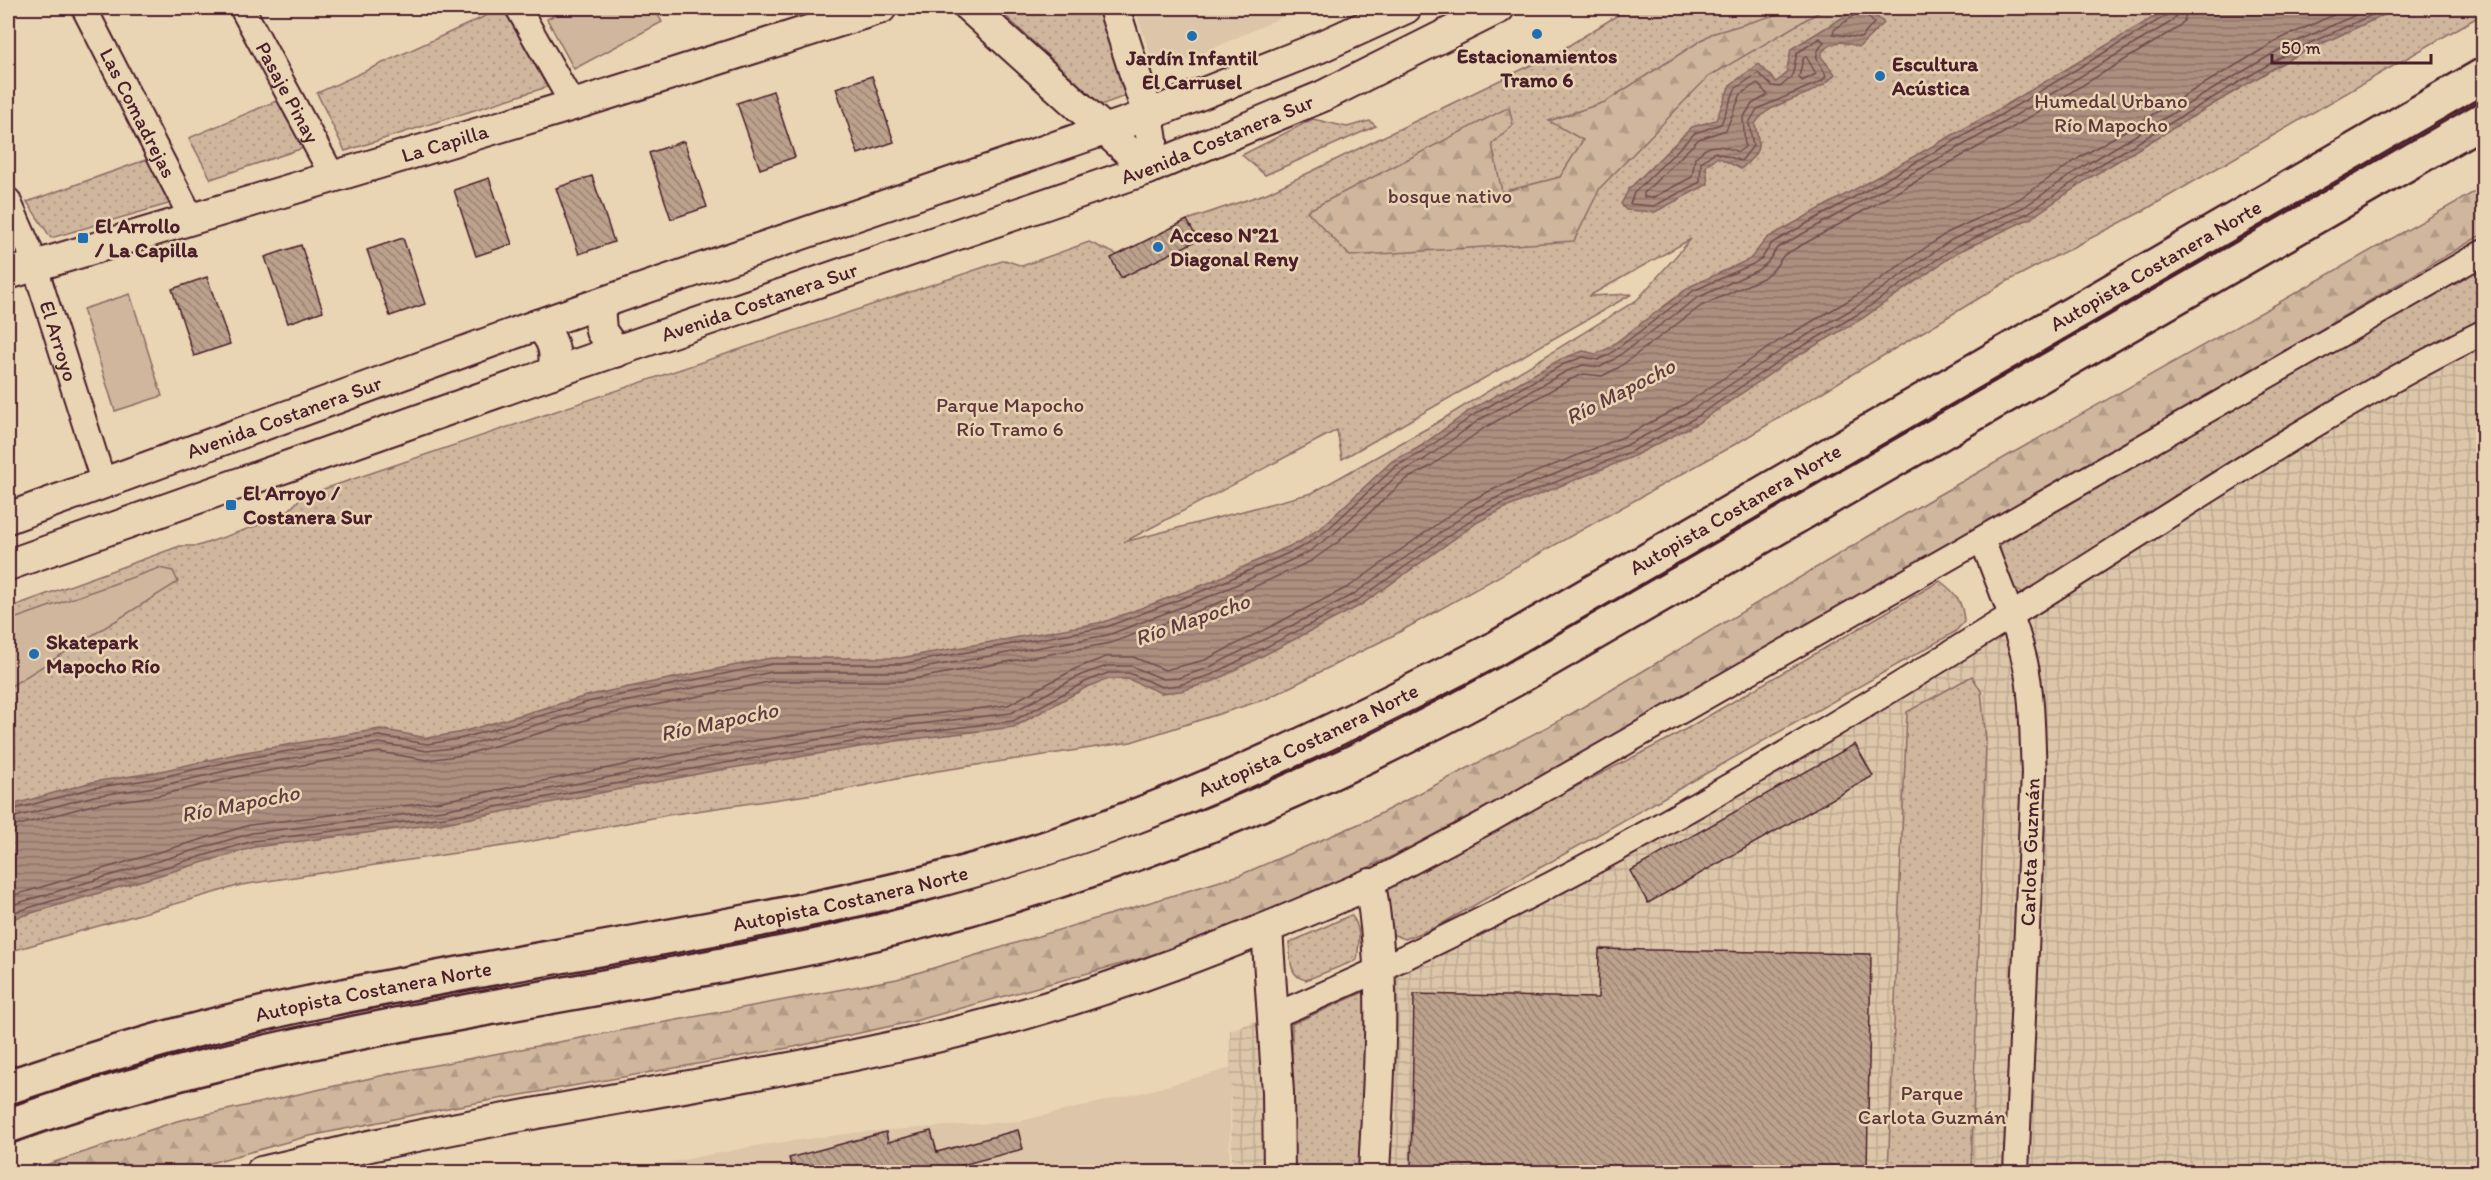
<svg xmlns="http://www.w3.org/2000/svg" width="2491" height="1180" font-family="Itim,sans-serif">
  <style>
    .built { fill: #dcc5a8 }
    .industrial { fill: url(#industrial-grid) }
    .green { fill: url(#green-dots); stroke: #8c6a64; stroke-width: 1.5; fill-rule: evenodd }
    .forest { fill: url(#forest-firs); stroke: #8c6a64; stroke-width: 1.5 }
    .pitch { fill: #cfb69d; stroke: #8c6a64; stroke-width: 1.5 }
    .water { fill: url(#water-rules); stroke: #85625d; stroke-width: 1.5 }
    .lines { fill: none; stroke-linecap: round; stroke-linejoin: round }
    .shore { stroke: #714c4d; stroke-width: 1.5 }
    .building { fill: url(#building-back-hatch); stroke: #4a1f2b; stroke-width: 1.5 }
    .minor-casing { stroke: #4a1f2b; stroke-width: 28 }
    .tertiary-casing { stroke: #4a1f2b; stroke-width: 34 }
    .motorway-casing { stroke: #4a1f2b; stroke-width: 38 }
    .minor { stroke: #e9d4b3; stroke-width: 24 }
    .tertiary { stroke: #e9d4b3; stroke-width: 30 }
    .motorway { stroke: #e9d4b3; stroke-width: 33 }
    .poi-dot { fill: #1f6fb2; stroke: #e9d4b3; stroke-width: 2 }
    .labels { text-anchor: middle; stroke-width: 5; stroke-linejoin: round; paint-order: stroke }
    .poi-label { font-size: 21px; font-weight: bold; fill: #4a1f2b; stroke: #e9d4b3; text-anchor: start }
    .street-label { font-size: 21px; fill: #4a1f2b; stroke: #e9d4b3 }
    .park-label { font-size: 21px; fill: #5e363c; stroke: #e9d4b3 }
    .water-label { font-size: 22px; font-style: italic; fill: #623b40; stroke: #e9d4b3 }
  </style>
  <defs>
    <pattern id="industrial-grid" width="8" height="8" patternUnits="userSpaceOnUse" patternTransform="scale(1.5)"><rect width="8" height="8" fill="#dcc5a8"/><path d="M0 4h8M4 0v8" fill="none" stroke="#bea991"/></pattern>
    <pattern id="green-dots" width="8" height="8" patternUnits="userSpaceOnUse" patternTransform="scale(1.5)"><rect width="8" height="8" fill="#cfb69d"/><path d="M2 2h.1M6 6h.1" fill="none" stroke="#b39c87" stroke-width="1.8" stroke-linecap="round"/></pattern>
    <pattern id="forest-firs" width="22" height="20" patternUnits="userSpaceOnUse" patternTransform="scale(1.5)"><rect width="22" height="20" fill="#cfb69d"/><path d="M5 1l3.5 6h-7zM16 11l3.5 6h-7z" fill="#b39c87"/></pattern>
    <pattern id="water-rules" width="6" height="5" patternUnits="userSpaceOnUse" patternTransform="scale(1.5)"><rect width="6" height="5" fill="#ac8f7f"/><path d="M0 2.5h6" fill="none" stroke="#8e7468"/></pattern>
    <pattern id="building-back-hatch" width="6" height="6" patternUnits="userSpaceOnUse" patternTransform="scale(1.5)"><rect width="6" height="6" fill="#bca28d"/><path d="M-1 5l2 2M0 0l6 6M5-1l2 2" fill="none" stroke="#9b8373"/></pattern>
  </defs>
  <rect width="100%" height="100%" fill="#e9d4b3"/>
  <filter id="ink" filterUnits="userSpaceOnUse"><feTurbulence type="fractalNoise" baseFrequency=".0167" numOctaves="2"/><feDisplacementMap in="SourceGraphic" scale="12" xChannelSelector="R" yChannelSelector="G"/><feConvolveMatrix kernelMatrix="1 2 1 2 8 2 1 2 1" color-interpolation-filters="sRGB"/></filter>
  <g filter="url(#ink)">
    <path class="built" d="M1134,8H1302L1167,69L1154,64Z
      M1231,1068L1229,1172H620L761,1145L862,1132L1021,1121L1152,1090Z"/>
    <path class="industrial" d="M2483,347V1172H1232L1230,1030L1393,972L2341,422Z"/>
    <path class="green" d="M503,8L547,87L345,151L317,93Z
      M997,8H1100L1125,96L1101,105Z
      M1629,8H2483V14L2143,211L2006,282L1739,442L1394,635L1266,699L1131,742L937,771L842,790L668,815L517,844L241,885L8,952V769L13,767L8,768V608L180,546H198L282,517L303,496L1005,260L1022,266L1089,242L1118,255L1187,220L1267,193L1560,51ZM1691,239L1637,300L1433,425L1312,493L1124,542L1337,430L1342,459L1632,294L1589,296Z
      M283,98L309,146L211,179L189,138Z
      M1313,119L1347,127L1370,121L1376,126L1265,175L1242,155Z
      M151,158L175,202L51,238L27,202Z
      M2483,265V323L2024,594L2010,587L1997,555L2001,544Z
      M1940,581C1956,593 1963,602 1964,622L1955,632L1436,927L1405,939L1389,933L1384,886L1674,736Z
      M1972,676L1981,691L1986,741L1971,1172H1888L1907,712Z
      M1351,915C1362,927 1359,944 1357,960L1306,980C1288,976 1291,959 1289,943Z
      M1364,992L1369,1007L1364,1172H1292V1024Z"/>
    <path class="forest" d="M1799,8H1826L1708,77L1600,188L1574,241L1350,256L1307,211L1509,107L1513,125L1492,144L1502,192L1560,177L1583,140L1549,121L1605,102L1711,34Z
      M2483,187V234L1956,544L1509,795L1399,853L1312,894L1153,955L915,1021L794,1047L453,1107L305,1137L178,1172H25L177,1121L398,1072L897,979L1240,875L1368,820L1566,717L1926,502Z"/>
    <path class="pitch" d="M568,8H654L662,22L574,69L547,19Z
      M130,294L162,396L115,411L83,309Z
      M159,568L173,571L178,582L8,688V621Z"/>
    <path class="water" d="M1858,8H1867L1884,23L1859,47C1842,41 1836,39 1822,52V58L1835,74C1815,100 1770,98 1755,124C1761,150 1760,151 1741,169L1718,157L1706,165L1708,184L1655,212L1626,210L1621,204L1629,189L1692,127L1716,120L1730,85L1759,64L1776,82L1786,74L1791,49Z
      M2169,8H2399L2291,58L2091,177L2031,218L1958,252L1863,318L1792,359L1698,423L1632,457L1503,509L1478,522L1361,605L1214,681L1181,691L1161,693L1128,679H1109L1087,687L1014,727L896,741L708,772L445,823L255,847L8,920V806L92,782L152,773L240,753L339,736L380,729L427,738L458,733L590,695L771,658H900L1104,622L1208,583L1301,541L1323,526L1392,461L1418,448L1472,409L1561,359L1583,351L1596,354L1607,349L1691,286L1750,259L1767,238L1994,112Z"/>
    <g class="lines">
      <path class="shore" d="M1860,11L1864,12L1874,23L1861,38L1833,34L1834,30Z
        M1820,38L1824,42C1809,60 1821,60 1826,76L1822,81L1757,109L1749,123L1753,146L1741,161L1715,152L1701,162L1700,182L1654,206L1630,204L1634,193L1695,133L1721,124L1735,89L1758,73L1772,86L1780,87L1792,77L1797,53Z
        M1806,56L1816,74L1802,81L1799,77L1803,59Z
        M1757,83L1768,95L1752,104L1743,118L1745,147L1738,152C1720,144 1709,142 1695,158L1692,177L1652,198L1644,197V193L1699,139L1726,130L1741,94Z
        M8,811L93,788L153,779L241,759L379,736L427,744L459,739L592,701L772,664H901L1106,627L1210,588L1304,546L1327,530L1396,466L1421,453L1475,414L1564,364L1583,357L1598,360L1610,354L1693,291L1753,264L1762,258L1772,243L1997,117L2167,15L2171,8
        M8,819L94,796L155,787L243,767L379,743L427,751L461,747L594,708L772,672H901L1108,635L1213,595L1307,553L1332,535L1400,473L1425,459L1479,420L1567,371L1583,365L1600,367L1613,360L1697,298L1758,270L1767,263L1777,248L2001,124L2171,22L2176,16L2178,8
        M8,828L96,804L156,796L244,775L379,752L427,760L463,755L596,717L773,681H902L1111,643L1216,604L1311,561L1338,542L1405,480L1431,466L1484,428L1571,379L1584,374L1602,376L1618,368L1701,306L1763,278L1774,269L1784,255L2005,132L2176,29L2184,21L2187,8
        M8,897L250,825L442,801L704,749L893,719L1008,705L1077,668L1106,657H1133L1165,670L1205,660L1350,586L1468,502L1494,489L1623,437L1687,403L1780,340L1851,299L1947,233L2019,199L2079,158L2280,39L2349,8
        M8,906L252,833L443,810L706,758L894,727L1011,713L1081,675L1107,666H1131L1163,679L1178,678L1208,668L1354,594L1472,510L1498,497L1627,445L1691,411L1785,348L1856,307L1951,240L2024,207L2084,166L2284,47L2371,8
        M8,914L253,841L445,817L707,766L895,735L1013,721L1085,682L1108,673H1129L1162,687L1179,685L1211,675L1358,600L1475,517L1501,504L1630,452L1695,418L1789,354L1860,313L1955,247L2028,213L2088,172L2288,53L2387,8"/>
    </g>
    <path class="building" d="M872,76L894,142L858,154L836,88Z
      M773,91L795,157L760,169L737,103Z
      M684,141L707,207L671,219L649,153Z
      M592,176L614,242L579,254L556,188Z
      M489,178L512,244L476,256L454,190Z
      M1187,220L1198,240L1121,278L1111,258Z
      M403,238L425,304L390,316L367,250Z
      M301,245L323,311L288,323L265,257Z
      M207,277L230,344L194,356L172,289Z
      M1855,744L1873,776L1648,903L1630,871Z
      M1599,949L1871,954L1867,1172H1411L1414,994L1598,998Z
      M1018,1130L1023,1149L935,1172H793L789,1158L886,1132L888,1142L931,1131L937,1152Z"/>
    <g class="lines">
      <g class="minor-casing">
        <g id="minor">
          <path id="s1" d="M84,8L192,219"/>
          <path id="s2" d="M242,8L333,177"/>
          <path d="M518,8L573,105"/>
          <path id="s3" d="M8,200L29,248L104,484"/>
          <path d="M1982,539C1997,580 2015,620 2025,662C2033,697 2032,737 2034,773L2016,1172"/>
          <path d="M1370,884L1488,821L2484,252"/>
          <path d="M1273,1016C1531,908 1773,765 2010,616C2166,519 2318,414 2484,332"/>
        </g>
      </g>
      <g class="tertiary-casing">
        <g id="tertiary">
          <path d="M970,8L1148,169"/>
          <path d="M1114,8L1148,115L1152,141L1148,169"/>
          <path id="s4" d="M8,274L573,105L881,8"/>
          <path d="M599,305L601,331L616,352"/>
          <path d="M537,325C554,337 558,354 552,373"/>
          <path id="s5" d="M8,518L537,325L1148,115L1318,48L1406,8"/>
          <path id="s6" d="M8,565L552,373L1148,169L1323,96L1499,8"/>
          <path d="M1267,929L1278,1092L1279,1172"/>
          <path d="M261,1172C301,1163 340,1152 379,1144C575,1101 774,1078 969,1029C1107,994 1240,941 1370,884C1387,978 1379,1077 1374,1172"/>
        </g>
      </g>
      <g class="motorway-casing">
        <g id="motorway">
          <path id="s7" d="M8,1087C111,1052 217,1022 324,1000C523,959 725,932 922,884C1123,835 1310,745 1493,650L2484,75"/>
          <path d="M8,1126C272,1031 554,1003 827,944C1069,891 1297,800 1513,680L2484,119"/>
        </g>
      </g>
      <use href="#minor" class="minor"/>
      <use href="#tertiary" class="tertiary"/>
      <use href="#motorway" class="motorway"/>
    </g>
  </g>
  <g class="poi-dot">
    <circle cx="1537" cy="34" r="6"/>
    <circle cx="1192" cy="36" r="6"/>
    <circle cx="1880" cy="76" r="6"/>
    <rect x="77" y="232" width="12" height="12" rx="3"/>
    <circle cx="1158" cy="247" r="6"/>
    <rect x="225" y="499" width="12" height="12" rx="3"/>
    <circle cx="34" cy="654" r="6"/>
  </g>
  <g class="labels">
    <g class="poi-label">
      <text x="1537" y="63" text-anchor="middle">Estacionamientos<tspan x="1537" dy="24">Tramo 6</tspan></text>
      <text x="1192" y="65" text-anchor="middle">Jardín Infantil<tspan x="1192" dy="24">El Carrusel</tspan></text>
      <text x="1892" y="71">Escultura<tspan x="1892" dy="24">Acústica</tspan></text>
      <text x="95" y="233">El Arrollo<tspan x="95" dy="24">/ La Capilla</tspan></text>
      <text x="1170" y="242">Acceso N°21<tspan x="1170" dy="24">Diagonal Reny</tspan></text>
      <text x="243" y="500">El Arroyo /<tspan x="243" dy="24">Costanera Sur</tspan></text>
      <text x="46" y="649">Skatepark<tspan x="46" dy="24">Mapocho Río</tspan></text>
    </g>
    <g class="street-label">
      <text dy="7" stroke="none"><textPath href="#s2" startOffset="96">Pasaje Pinay</textPath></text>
      <text dy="7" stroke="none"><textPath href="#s1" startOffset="118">Las Comadrejas</textPath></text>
      <text dy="7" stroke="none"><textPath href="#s6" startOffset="1282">Avenida Costanera Sur</textPath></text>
      <text dy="7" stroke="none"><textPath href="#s4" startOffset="456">La Capilla</textPath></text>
      <text dy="7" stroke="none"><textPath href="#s7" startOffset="2322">Autopista Costanera Norte</textPath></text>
      <text dy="7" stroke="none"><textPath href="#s6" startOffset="796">Avenida Costanera Sur</textPath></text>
      <text dy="7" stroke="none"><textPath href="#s3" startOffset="150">El Arroyo</textPath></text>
      <text dy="7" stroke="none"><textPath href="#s5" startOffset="294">Avenida Costanera Sur</textPath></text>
      <text dy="7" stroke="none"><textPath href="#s7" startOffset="1836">Autopista Costanera Norte</textPath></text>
      <text dy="7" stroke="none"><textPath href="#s7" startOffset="1350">Autopista Costanera Norte</textPath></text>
      <text transform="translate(2030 852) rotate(-88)" y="7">Carlota Guzmán</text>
      <text dy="7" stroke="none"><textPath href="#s7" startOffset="864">Autopista Costanera Norte</textPath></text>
      <text dy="7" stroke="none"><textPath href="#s7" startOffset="378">Autopista Costanera Norte</textPath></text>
    </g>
    <g class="park-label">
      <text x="2111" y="108">Humedal Urbano<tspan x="2111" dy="24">Río Mapocho</tspan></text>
      <text x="1450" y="203">bosque nativo</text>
      <text x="1010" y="412">Parque Mapocho<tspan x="1010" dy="24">Río Tramo 6</tspan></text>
      <text x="1932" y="1100">Parque<tspan x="1932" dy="24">Carlota Guzmán</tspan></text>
    </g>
    <g class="water-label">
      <text transform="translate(1620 391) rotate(-27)" y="8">Río Mapocho</text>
      <text transform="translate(1192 619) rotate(-19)" y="8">Río Mapocho</text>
      <text transform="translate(719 721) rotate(-12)" y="8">Río Mapocho</text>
      <text transform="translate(240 803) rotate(-11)" y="8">Río Mapocho</text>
    </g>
  </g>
  <rect width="2491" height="1180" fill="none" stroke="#e9d4b3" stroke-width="30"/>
  <rect x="15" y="15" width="2461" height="1150" fill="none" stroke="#4a1f2b" stroke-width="2" filter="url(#ink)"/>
  <path d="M2272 54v9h159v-9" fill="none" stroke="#4a1f2b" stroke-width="3"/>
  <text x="2281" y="54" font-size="18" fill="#4a1f2b" stroke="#e9d4b3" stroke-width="4.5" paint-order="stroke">50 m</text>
</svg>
